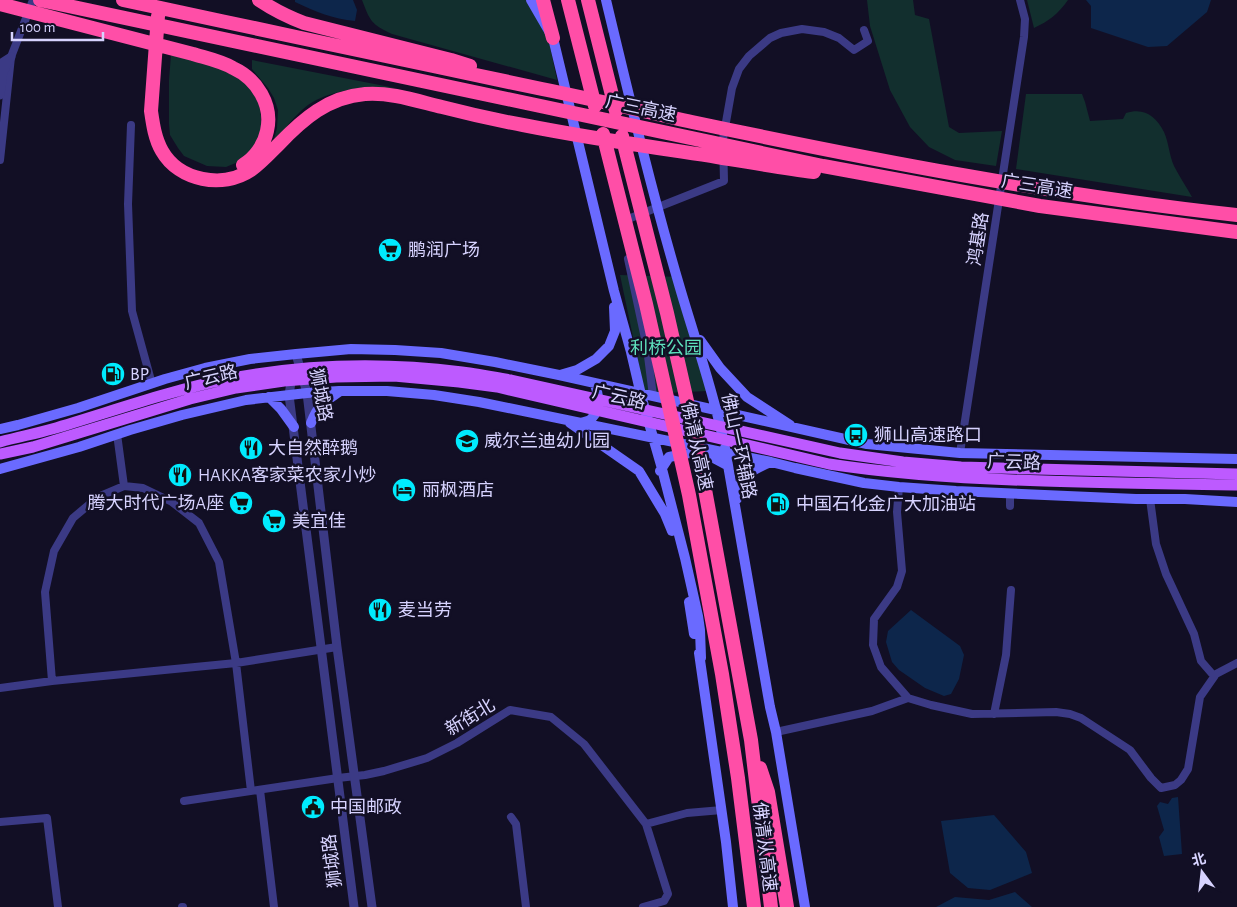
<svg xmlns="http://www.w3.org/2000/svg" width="1237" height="907" font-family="'Alegreya Sans','Noto Sans SC',sans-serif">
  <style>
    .green { fill: #122f2e }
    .water { fill: #0d264b }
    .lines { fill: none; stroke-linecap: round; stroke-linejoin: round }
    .minor { stroke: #3b3a85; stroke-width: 8 }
    .tertiary { stroke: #3b3a85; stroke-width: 9 }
    .secondary { stroke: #6a6aff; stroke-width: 10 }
    .primary { stroke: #bd5aff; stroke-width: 11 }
    .motorway { stroke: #ff4ea7; stroke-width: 14 }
    .labels { text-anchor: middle; stroke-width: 5; stroke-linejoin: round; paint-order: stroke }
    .street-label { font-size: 18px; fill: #d7d3ff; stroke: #120f25 }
    .poi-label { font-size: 18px; fill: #d7d3ff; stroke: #120f25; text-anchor: start }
    .park-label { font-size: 18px; fill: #5ee0bc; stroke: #120f25 }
  </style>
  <rect width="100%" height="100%" fill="#120f25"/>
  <path class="green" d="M362,0H527L548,37L557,80L392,34C371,24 370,21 362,0Z
    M867,0H913L915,15L929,19L949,127L959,133L1002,131L996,166L955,160L929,147L910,127L890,90L870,26Z
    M1027,0H1068C1058,14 1049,21 1034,28Z
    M171,55L208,64L243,79L259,100L262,125L260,139L246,155L238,162L226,167L207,166L184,156L178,148L170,135L169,124V80Z
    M252,60L395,88C386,89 377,86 368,87C345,90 319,94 302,110C291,120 281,133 272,146L277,128L278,110L274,98L268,88L252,69Z
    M1026,94H1082L1085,102L1090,121L1123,119L1126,113C1144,107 1156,116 1164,132C1169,143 1169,155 1174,166C1179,176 1186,186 1192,197L1016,169Z
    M620,275L681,277L707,391L645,394Z"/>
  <path class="water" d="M295,0H353L357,10L355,21C333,19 314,11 295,2Z
    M1086,0H1211L1207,12L1167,46L1148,47L1091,28V6Z
    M911,610L960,646L964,655L959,679L951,694L944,696L925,688L899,670L892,662L886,642L888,631Z
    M1178,797L1182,854L1164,856L1159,837L1164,830L1157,806L1160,802L1168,804L1172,798Z
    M994,815L1026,852L1032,873L990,890L968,888L950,873L941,821Z
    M1015,892L1032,907H936L955,897L989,900Z"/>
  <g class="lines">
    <path class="minor" d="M131,125L128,204L132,311L152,384
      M0,160L11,57L33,0
      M623,221L724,181L723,139L732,88L739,69L749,56L770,38L781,33L802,29L824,32L839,38L854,50L868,41L864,30
      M628,259L647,348L653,396
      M117,434L124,486
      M960,453L1024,37L1025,19L1020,0
      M899,487L897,512L902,571L897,587L874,619L873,645L881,667L908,698
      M1010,493V506
      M1150,499L1156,544L1166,574L1194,634L1201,661L1214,676
      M52,681L45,592L54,551L73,518L98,497L124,486L143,488L172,502L199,523L219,562L236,663L251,791
      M0,688L52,681L236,663L337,647
      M994,714L1006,655L1011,590
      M776,732L872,711L908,698L931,705L972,714L1056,712L1070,714L1081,718L1130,750L1151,778L1161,788L1175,785L1181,780L1188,769L1200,697L1216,674L1237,663
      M260,790L274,907
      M184,801L338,778L365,775L384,771L427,758L457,743L510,710L551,717L584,744L646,824L668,894L664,901L643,907
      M511,817L516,824L526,907
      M0,822L47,818L58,907
      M646,824L687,813L722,810
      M182,907H183"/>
    <path class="tertiary" d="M0,64L11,57L3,72L0,95
      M296,354L307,393L337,647L372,907
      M292,376L289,395L354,907"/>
    <path class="secondary" d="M531,0L553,38L614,291L631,352L642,399L661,465L685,558L698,616L700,630L701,658
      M606,0C629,96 652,193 680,288C694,336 711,384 722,434
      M700,340L720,368L747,397L790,425
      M560,375L577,370L596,359L609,346L615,331L614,307
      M269,397L281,409L294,427
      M311,423C318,405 323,403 339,392
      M570,423L639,471L665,514L672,531
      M581,423C584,422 590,421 592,418C601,408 599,394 594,383
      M0,429L18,425L78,408L165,379L205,368L250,359L296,354L351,349L395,350L441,353L495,362L559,375L867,444L960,453L1237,459
      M725,448L770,707L776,732L805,907
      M0,469L79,447L130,430L182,415L246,400L307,393L339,391H387L434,395L479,402L771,462L795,468L864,483L899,487L956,491L1136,499H1185L1237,502
      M660,471L669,457L689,453L712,457L727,465
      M737,499C736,477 754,469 771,462
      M689,602L694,634
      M699,653L726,842L733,907"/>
    <path class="primary" d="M0,442C17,437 35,434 52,429C110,412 168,391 227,379C304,364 384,362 462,372C478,374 494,377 511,380L840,453L903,462L961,467L1237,474
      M0,454L33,447L190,399L236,388L284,381L336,377L394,376L459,382L497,387L829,464C900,475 972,479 1044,481C1108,483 1173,484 1237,485"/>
    <path class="motorway" d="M40,0L823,166L1040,206L1237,232
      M123,0C190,14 257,29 324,43C397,59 469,73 542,89C592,99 642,111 692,122C872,160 1054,195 1237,215
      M259,0C274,10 288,17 304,23L451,60L470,66
      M543,0L553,38
      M568,0L595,106
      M588,0L616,111
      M0,4L193,54C206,58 221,61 233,68C257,79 273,105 267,131C264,145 255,158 243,165
      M158,16L151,111C153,125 155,139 162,151C179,181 223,189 251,170C261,163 270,153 279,144C303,119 328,97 365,94C391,92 417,101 442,107C469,114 496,120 523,125C588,138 652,147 717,157C749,162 782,168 814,172
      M603,134L646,304L689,495L722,674L738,778L754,907
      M622,136L667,313L697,445L706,495L751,740L771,907
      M760,768L768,792L787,907"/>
  </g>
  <defs>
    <g id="supermarket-disc" transform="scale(1.25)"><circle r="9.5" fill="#00ebfe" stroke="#120f25"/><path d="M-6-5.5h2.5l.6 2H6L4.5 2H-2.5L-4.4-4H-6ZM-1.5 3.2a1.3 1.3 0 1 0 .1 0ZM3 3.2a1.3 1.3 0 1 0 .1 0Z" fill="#111"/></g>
    <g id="fuel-disc" transform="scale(1.25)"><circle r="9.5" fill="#00ebfe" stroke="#120f25"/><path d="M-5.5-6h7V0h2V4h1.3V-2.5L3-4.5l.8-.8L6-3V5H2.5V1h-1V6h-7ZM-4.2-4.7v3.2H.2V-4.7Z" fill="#111"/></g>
    <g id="bus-disc" transform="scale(1.25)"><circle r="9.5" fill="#00ebfe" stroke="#120f25"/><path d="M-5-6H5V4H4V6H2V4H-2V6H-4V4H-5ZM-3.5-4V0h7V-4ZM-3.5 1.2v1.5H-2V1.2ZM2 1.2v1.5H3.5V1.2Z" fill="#111"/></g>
    <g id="school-disc" transform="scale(1.25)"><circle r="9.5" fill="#00ebfe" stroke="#120f25"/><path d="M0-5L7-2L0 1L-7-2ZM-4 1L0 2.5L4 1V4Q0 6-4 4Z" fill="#111"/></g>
    <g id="restaurant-disc" transform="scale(1.25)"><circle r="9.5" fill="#00ebfe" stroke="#120f25"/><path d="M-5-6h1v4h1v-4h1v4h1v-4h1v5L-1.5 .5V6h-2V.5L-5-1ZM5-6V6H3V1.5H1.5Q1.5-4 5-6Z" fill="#111"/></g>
    <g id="hotel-disc" transform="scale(1.25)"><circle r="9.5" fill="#00ebfe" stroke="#120f25"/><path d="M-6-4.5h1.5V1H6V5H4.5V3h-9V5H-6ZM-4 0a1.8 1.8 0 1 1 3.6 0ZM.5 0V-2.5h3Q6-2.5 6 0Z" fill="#111"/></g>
    <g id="civic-disc" transform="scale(1.25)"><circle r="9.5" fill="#00ebfe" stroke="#120f25"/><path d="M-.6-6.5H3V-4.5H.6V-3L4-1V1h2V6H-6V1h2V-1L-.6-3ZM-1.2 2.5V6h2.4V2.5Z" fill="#111"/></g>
  </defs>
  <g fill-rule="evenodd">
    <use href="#supermarket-disc" x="390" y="250"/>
    <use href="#fuel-disc" x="113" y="374"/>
    <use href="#bus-disc" x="856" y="435"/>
    <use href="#school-disc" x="467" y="441"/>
    <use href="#restaurant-disc" x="251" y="448"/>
    <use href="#restaurant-disc" x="180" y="475"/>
    <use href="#hotel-disc" x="404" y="490"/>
    <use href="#supermarket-disc" x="241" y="503"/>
    <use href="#fuel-disc" x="778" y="504"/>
    <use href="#supermarket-disc" x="274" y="521"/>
    <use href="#restaurant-disc" x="380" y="610"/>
    <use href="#civic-disc" x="313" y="807"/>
  </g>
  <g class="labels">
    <g class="street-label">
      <text transform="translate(641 108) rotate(12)" y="6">广三高速</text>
      <text transform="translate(1037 186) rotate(9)" y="6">广三高速</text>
      <text transform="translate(978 239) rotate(-81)" y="6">鸿基路</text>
      <text transform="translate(211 377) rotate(-13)" y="6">广云路</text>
      <text transform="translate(321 395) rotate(79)" y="6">狮城路</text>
      <text transform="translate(619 397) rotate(13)" y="6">广云路</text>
      <text transform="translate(697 446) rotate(78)" y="6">佛清从高速</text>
      <text transform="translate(739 446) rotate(78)" y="6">佛山一环辅路</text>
      <text transform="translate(1014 462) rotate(2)" y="6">广云路</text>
      <text transform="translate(470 717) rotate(-31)" y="6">新街北</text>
      <text transform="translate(765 847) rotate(83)" y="6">佛清从高速</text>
      <text transform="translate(332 861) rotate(-97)" y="6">狮城路</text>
    </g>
    <g class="poi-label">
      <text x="408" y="256">鹏润广场</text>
      <text x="130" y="380">BP</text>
      <text x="874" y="441">狮山高速路口</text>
      <text x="484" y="447">威尔兰迪幼儿园</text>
      <text x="268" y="454">大自然醉鹅</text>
      <text x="198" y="481">HAKKA客家菜农家小炒</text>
      <text x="422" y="496">丽枫酒店</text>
      <text x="224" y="509" text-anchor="end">腾大时代广场A座</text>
      <text x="796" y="510">中国石化金广大加油站</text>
      <text x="292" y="527">美宜佳</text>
      <text x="398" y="616">麦当劳</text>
      <text x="330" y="813">中国邮政</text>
    </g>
    <g class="park-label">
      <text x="666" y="354">利桥公园</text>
    </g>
  </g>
  <g transform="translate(1202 872) rotate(345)" stroke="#120f25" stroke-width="4" paint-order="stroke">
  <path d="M0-4L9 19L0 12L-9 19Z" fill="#d7d3ff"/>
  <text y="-8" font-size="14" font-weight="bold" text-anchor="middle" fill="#d7d3ff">北</text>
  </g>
  <path d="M12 32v8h91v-8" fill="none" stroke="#d7d3ff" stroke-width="2.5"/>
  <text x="20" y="32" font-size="15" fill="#d7d3ff" stroke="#120f25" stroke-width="4" paint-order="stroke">100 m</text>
</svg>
